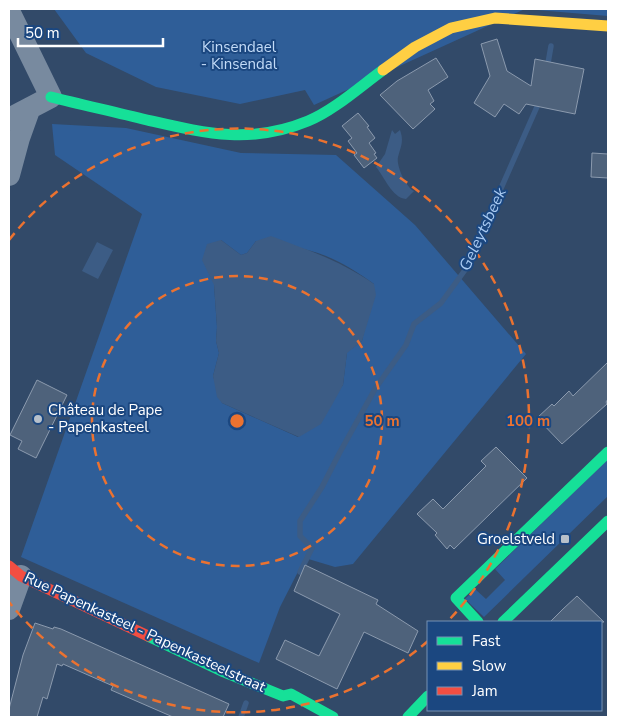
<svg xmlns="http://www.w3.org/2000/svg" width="617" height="726" font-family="'Nunito Sans',sans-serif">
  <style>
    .green { fill: #2f5e98; fill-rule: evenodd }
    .water { fill: #3c5c85 }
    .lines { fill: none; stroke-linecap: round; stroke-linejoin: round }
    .stream { stroke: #3c5c85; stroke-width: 5.5 }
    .building { fill: #4e627b; stroke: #8b9aae }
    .street { stroke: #788a9f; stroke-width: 22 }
    .fast { stroke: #16e098; stroke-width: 11 }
    .slow { stroke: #ffcf43; stroke-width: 11 }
    .jam { stroke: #f24e42; stroke-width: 11 }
    .ring { fill: none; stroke: #eb7230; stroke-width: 2.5; stroke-dasharray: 9 6 }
    .poi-dot { fill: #b7c0ca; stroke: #1b4780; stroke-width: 2 }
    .labels { text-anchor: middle; stroke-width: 4; stroke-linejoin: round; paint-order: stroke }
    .park-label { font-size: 15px; fill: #c3dbf7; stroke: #1b4780 }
    .poi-label { font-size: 15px; fill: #fff; stroke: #1b4780; text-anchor: start }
    .street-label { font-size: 15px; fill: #fff; stroke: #1b4780 }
    .water-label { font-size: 16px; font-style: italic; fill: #aacbf2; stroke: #1b4780 }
    .centre { fill: #eb7230; stroke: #1b4780; stroke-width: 2.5 }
    .ring-label { font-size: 15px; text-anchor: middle; font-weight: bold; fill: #eb7230; stroke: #1b4780; stroke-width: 4; stroke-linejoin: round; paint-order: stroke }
  </style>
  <rect width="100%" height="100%" fill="#324a69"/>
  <path class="green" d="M54,9H608V16L525,9L314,105L305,90L240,104L156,87L86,53Z
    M52,124L126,128L241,153L336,155L415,225L526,354L353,564L335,567L305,558L280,607L259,663L21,557L142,214L55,155ZM221,240L241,255L247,253L256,241C279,245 305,247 326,256C343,263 359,273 374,284L362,341L347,352L343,385L298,437L222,403L213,376L219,353L216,341L217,327L214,285Z
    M608,459V496L484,617L465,599L475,589L486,599L505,580L495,569Z"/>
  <path class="water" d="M392,130L395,134L400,130C404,141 401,146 398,157C396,166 406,187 414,191L406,199C392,198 384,176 376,167L385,154Z
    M271,236C308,250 341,261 374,284L376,295L362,341L347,353L343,385L332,405L321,424L299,437L222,403L217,397L213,376L219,353L216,341L217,327L214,285L202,260L207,244L221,240L241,255L247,253L256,241Z
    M97,242L113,250L98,279L82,271Z"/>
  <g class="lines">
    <path class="stream" d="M547,69L551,46
      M300,572L312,548L300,536V521L322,487L340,452L375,389L406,345L414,324L441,303L465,270L540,100
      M241,717L246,703"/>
  </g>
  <path class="building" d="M497,39L507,71L531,86L535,59L584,69L575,114L526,104L519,114L504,104L495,117L474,103L490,76L481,44Z
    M436,58L448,77L428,90L434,101L430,104L435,109L413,129L380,95L397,81Z
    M358,113L369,126L367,127L375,138L369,143L376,153L374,154L377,158L364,168L354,155L357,153L348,141L352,138L342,126Z
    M592,153L608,154V178L591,177Z
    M608,362V399L606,402L607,404L562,444L537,418L552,404L554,406L569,391L573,396Z
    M37,380L67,395L36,458L18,449L22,441L10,435Z
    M496,447L527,478L454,549L450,545L447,549L435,535L437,533L417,514L433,499L443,509L486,466L481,461Z
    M305,565L378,600L376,604L418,631L408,653L364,632L337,689L276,659L285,640L319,656L340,614L294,591Z
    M577,596L604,622H550L563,609Z
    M35,623L53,629L54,627L61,629L229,704L223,717H173L111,690L113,686L63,664L62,666L57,664L47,699L43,697L37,717H9V709L23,655Z"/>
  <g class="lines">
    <path class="street" d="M9,11L51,97L9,119
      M9,175L19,138L29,110
      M9,609L21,576"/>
    <path class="fast" d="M51,97C83,105 115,112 147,120C204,133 250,145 308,121C333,111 361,86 383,70
      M478,622L456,598L608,452
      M503,622L608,521
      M148,636L224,672L283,696L291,694L333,717
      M408,717L428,696"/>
    <path class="slow" d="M383,70L415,47L451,28L495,18L608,26"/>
    <path class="jam" d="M9,566L21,576L148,636"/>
  </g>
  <g class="ring">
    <circle cx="237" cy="421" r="145"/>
    <path d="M428 641A291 291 0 0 1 9 602M9 240A291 291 0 1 1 448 621"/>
  </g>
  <g class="poi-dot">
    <circle cx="38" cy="419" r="5"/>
    <rect x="560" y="534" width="10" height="10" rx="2.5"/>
  </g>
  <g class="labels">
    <g class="park-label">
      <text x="239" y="52">Kinsendael<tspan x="239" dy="17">- Kinsendal</tspan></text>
    </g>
    <g class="poi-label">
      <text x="48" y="415">Château de Pape<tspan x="48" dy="17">- Papenkasteel</tspan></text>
      <text x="555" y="544" text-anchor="end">Groelstveld</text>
    </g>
    <g class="street-label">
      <text transform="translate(145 632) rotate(25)" y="5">Rue Papenkasteel - Papenkasteelstraat</text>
    </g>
    <g class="water-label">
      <text transform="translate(482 229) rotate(-65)" y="6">Geleytsbeek</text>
    </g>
  </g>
  <circle cx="237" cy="421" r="8" class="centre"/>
  <g class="ring-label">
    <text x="382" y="426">50 m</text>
    <text x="528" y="426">100 m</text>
  </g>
  <rect width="617" height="726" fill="none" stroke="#ffffff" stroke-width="20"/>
  <rect x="427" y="621" width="175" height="90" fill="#1b4780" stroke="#7691b3"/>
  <rect x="437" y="637" width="25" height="8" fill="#16e098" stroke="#7691b3"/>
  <text x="472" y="646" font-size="15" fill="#ffffff">Fast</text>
  <rect x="437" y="662" width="25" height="8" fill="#ffcf43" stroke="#7691b3"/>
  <text x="472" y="671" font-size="15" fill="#ffffff">Slow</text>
  <rect x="437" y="687" width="25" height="8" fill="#f24e42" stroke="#7691b3"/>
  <text x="472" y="696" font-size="15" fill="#ffffff">Jam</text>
  <path d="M18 38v8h145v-8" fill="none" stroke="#ffffff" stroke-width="2.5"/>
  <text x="25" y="38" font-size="15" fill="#ffffff" stroke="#1b4780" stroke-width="4" paint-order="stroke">50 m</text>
</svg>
